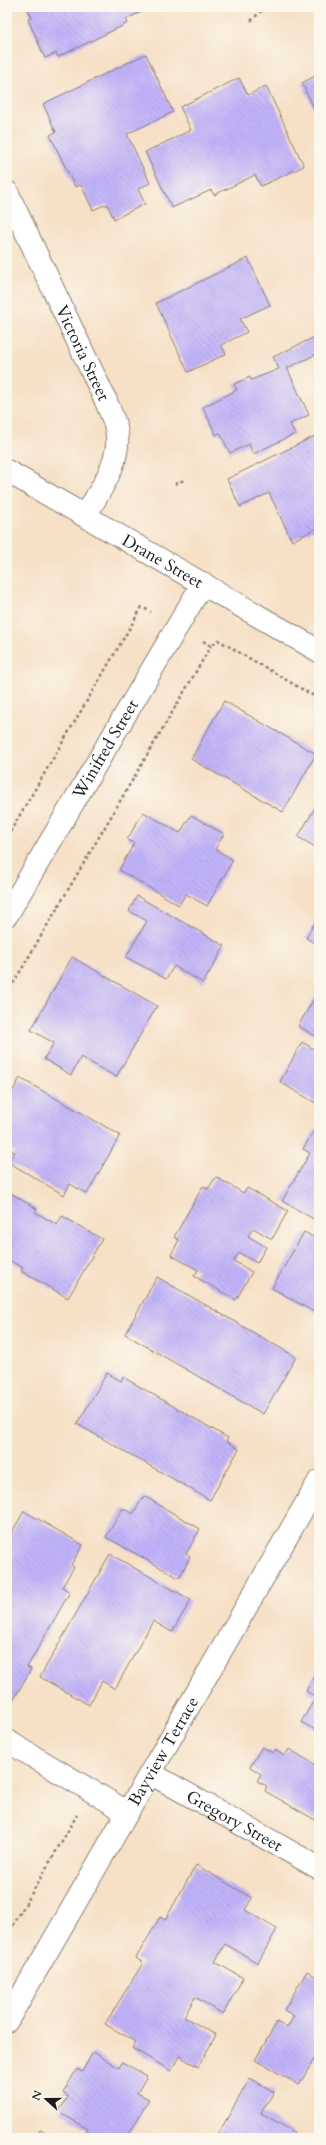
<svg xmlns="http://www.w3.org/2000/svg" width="326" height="2145" font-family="Cardo,serif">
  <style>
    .building { fill: url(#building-back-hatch) }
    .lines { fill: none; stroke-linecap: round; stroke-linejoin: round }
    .minor-casing { stroke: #897e71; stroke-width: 24 }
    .tertiary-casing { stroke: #897e71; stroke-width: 24 }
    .path { stroke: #897e71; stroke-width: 2.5; stroke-dasharray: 3 3; stroke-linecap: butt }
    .minor { stroke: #fff; stroke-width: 22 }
    .tertiary { stroke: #fff; stroke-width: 22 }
    .labels { text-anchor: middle; stroke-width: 4; stroke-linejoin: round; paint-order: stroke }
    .street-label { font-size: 17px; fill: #1c1c1c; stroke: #fbf7ec }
  </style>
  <defs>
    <pattern id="building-back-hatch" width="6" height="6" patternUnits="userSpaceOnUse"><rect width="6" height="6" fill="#c1b3f9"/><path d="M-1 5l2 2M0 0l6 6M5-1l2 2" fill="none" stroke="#a599d5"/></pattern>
  </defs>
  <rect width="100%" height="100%" fill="#fbf7ec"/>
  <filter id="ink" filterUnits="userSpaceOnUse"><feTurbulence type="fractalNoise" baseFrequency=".025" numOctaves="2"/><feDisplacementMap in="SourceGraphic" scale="8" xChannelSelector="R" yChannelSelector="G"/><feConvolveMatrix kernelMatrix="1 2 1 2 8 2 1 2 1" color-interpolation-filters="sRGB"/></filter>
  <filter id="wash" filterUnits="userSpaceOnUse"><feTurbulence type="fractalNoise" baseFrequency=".012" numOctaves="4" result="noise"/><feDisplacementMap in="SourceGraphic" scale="16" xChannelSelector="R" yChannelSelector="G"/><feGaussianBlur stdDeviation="0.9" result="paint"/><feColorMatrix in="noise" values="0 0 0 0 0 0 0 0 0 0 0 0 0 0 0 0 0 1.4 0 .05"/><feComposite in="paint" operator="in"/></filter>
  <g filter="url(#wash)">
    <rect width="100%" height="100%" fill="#f6e0c6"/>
    <g id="blocks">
      <path class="building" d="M27,7H152L126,19L128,23L58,57L56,53L45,58L28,19L32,18Z
        M146,54L173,112L127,134L150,183L138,189L145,204L114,219L107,204L93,210L81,185L75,187L50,135L56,132L43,104Z
        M319,74V119L302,83Z
        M239,78L248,95L266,86L304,166L261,186L255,175L214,195L211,190L172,208L145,152L191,130L180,107Z
        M248,258L270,305L240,319L247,332L221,345L226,354L188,372L156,303Z
        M319,335V364L315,355L287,368L309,415L290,424L295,434L253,454L249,444L230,453L220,433L216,435L203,407L237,390L234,384L250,377L251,380L279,369L273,357Z
        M319,434V527L292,541L269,493L240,507L227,479Z
        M224,701L316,754L283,812L191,759Z
        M319,801V849L298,837Z
        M143,812L180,833L191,815L224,834L215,849L233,860L207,906L186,894L179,905L119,870L134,843L127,840Z
        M137,896L225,946L203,983L174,966L166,979L126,957L147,921L129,911Z
        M319,915V945L306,938Z
        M72,957L157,1006L116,1077L81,1057L71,1075L44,1059L54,1043L31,1030Z
        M319,990V1038L298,1026Z
        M302,1042L319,1052V1105L280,1082Z
        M20,1078L120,1135L87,1194L70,1184L64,1195L8,1162L15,1152L7,1148V1101Z
        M317,1126L319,1127V1222L282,1201L310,1153L303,1149Z
        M216,1177L243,1193L247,1188L288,1211L272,1239L253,1228L248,1236L266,1247L257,1263L239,1253L236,1257L234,1261L252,1272L236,1300L194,1276L198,1270L171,1255L179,1240L174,1237L203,1186L208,1189Z
        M7,1191L37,1209L35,1212L57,1225L62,1216L102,1239L68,1298L21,1271L23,1268L7,1259Z
        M304,1232L319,1240V1308L316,1313L272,1288Z
        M157,1277L296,1357L263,1414L125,1334Z
        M107,1373L121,1381L123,1377L228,1438L226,1441L239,1449L210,1500L77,1424Z
        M144,1496L200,1529L186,1554L190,1557L179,1578L106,1537L123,1508L133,1514Z
        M24,1511L83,1545L71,1565L74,1567L62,1587L70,1592L27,1667L31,1669L14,1699L7,1695V1541Z
        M110,1554L191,1600L172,1632L153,1621L115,1689L102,1681L89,1705L40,1677Z
        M319,1667V1732L301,1722L316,1697L306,1691Z
        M262,1747L273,1753L275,1750L285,1756L289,1749L319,1767V1817L317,1821L265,1791L267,1786L257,1781L261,1774L250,1767Z
        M196,1865L252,1898L245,1910L277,1929L258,1963L225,1944L215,1962L243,1978L223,2014L195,1997L184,2017L216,2035L198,2067L179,2056L171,2071L132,2048L136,2042L105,2024L143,1963L136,1958L160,1917L165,1920Z
        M307,1971L316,1977L319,1972V2051L299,2085L255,2060L277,2022L287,2028L294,2016L284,2010Z
        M93,2052L119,2068L122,2062L147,2076L137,2093L149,2099L127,2138H95L86,2132L88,2129L59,2112L68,2096L63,2093L77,2069L82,2072Z
        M250,2078L274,2092L261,2113L294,2132L291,2138H216Z
        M40,2130L54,2138H35Z"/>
    </g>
  </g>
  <g filter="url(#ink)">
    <use href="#blocks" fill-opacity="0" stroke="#897e71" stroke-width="1"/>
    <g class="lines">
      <g class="minor-casing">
        <g id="minor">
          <path id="s1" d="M7,192L106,401C109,410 114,419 116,428C123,460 100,490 85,516"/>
          <path id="s2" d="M7,471L319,651"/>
          <path id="s3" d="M7,915L203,583"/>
          <path d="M7,1741L127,1812"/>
          <path id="s4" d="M150,1773L319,1868"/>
        </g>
      </g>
      <g class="tertiary-casing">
        <g id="tertiary">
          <path id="s5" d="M7,2021L319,1481"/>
        </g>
      </g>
      <path class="path" d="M251,21L260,12L269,7
        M175,484L184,480
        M203,641L211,646L218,640L319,699
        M7,837L142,607L151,612
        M7,994L211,646
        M7,1936L77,1815"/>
      <use href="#minor" class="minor"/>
      <use href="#tertiary" class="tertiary"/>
    </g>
  </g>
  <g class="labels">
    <g class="street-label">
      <text dy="6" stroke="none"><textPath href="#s1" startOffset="178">Victoria Street</textPath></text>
      <text dy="6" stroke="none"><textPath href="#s2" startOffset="180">Drane Street</textPath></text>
      <text dy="6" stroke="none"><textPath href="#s3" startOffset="193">Winifred Street</textPath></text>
      <text dy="6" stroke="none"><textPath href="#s5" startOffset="312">Bayview Terrace</textPath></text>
      <text dy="6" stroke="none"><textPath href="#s4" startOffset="97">Gregory Street</textPath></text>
    </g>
  </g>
  <rect width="326" height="2145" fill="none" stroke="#fbf7ec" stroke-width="24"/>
  <g transform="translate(46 2099) rotate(291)" stroke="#fbf7ec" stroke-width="3" paint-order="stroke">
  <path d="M0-3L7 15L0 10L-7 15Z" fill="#1c1c1c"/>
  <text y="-6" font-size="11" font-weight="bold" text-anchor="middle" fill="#1c1c1c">N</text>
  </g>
</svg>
